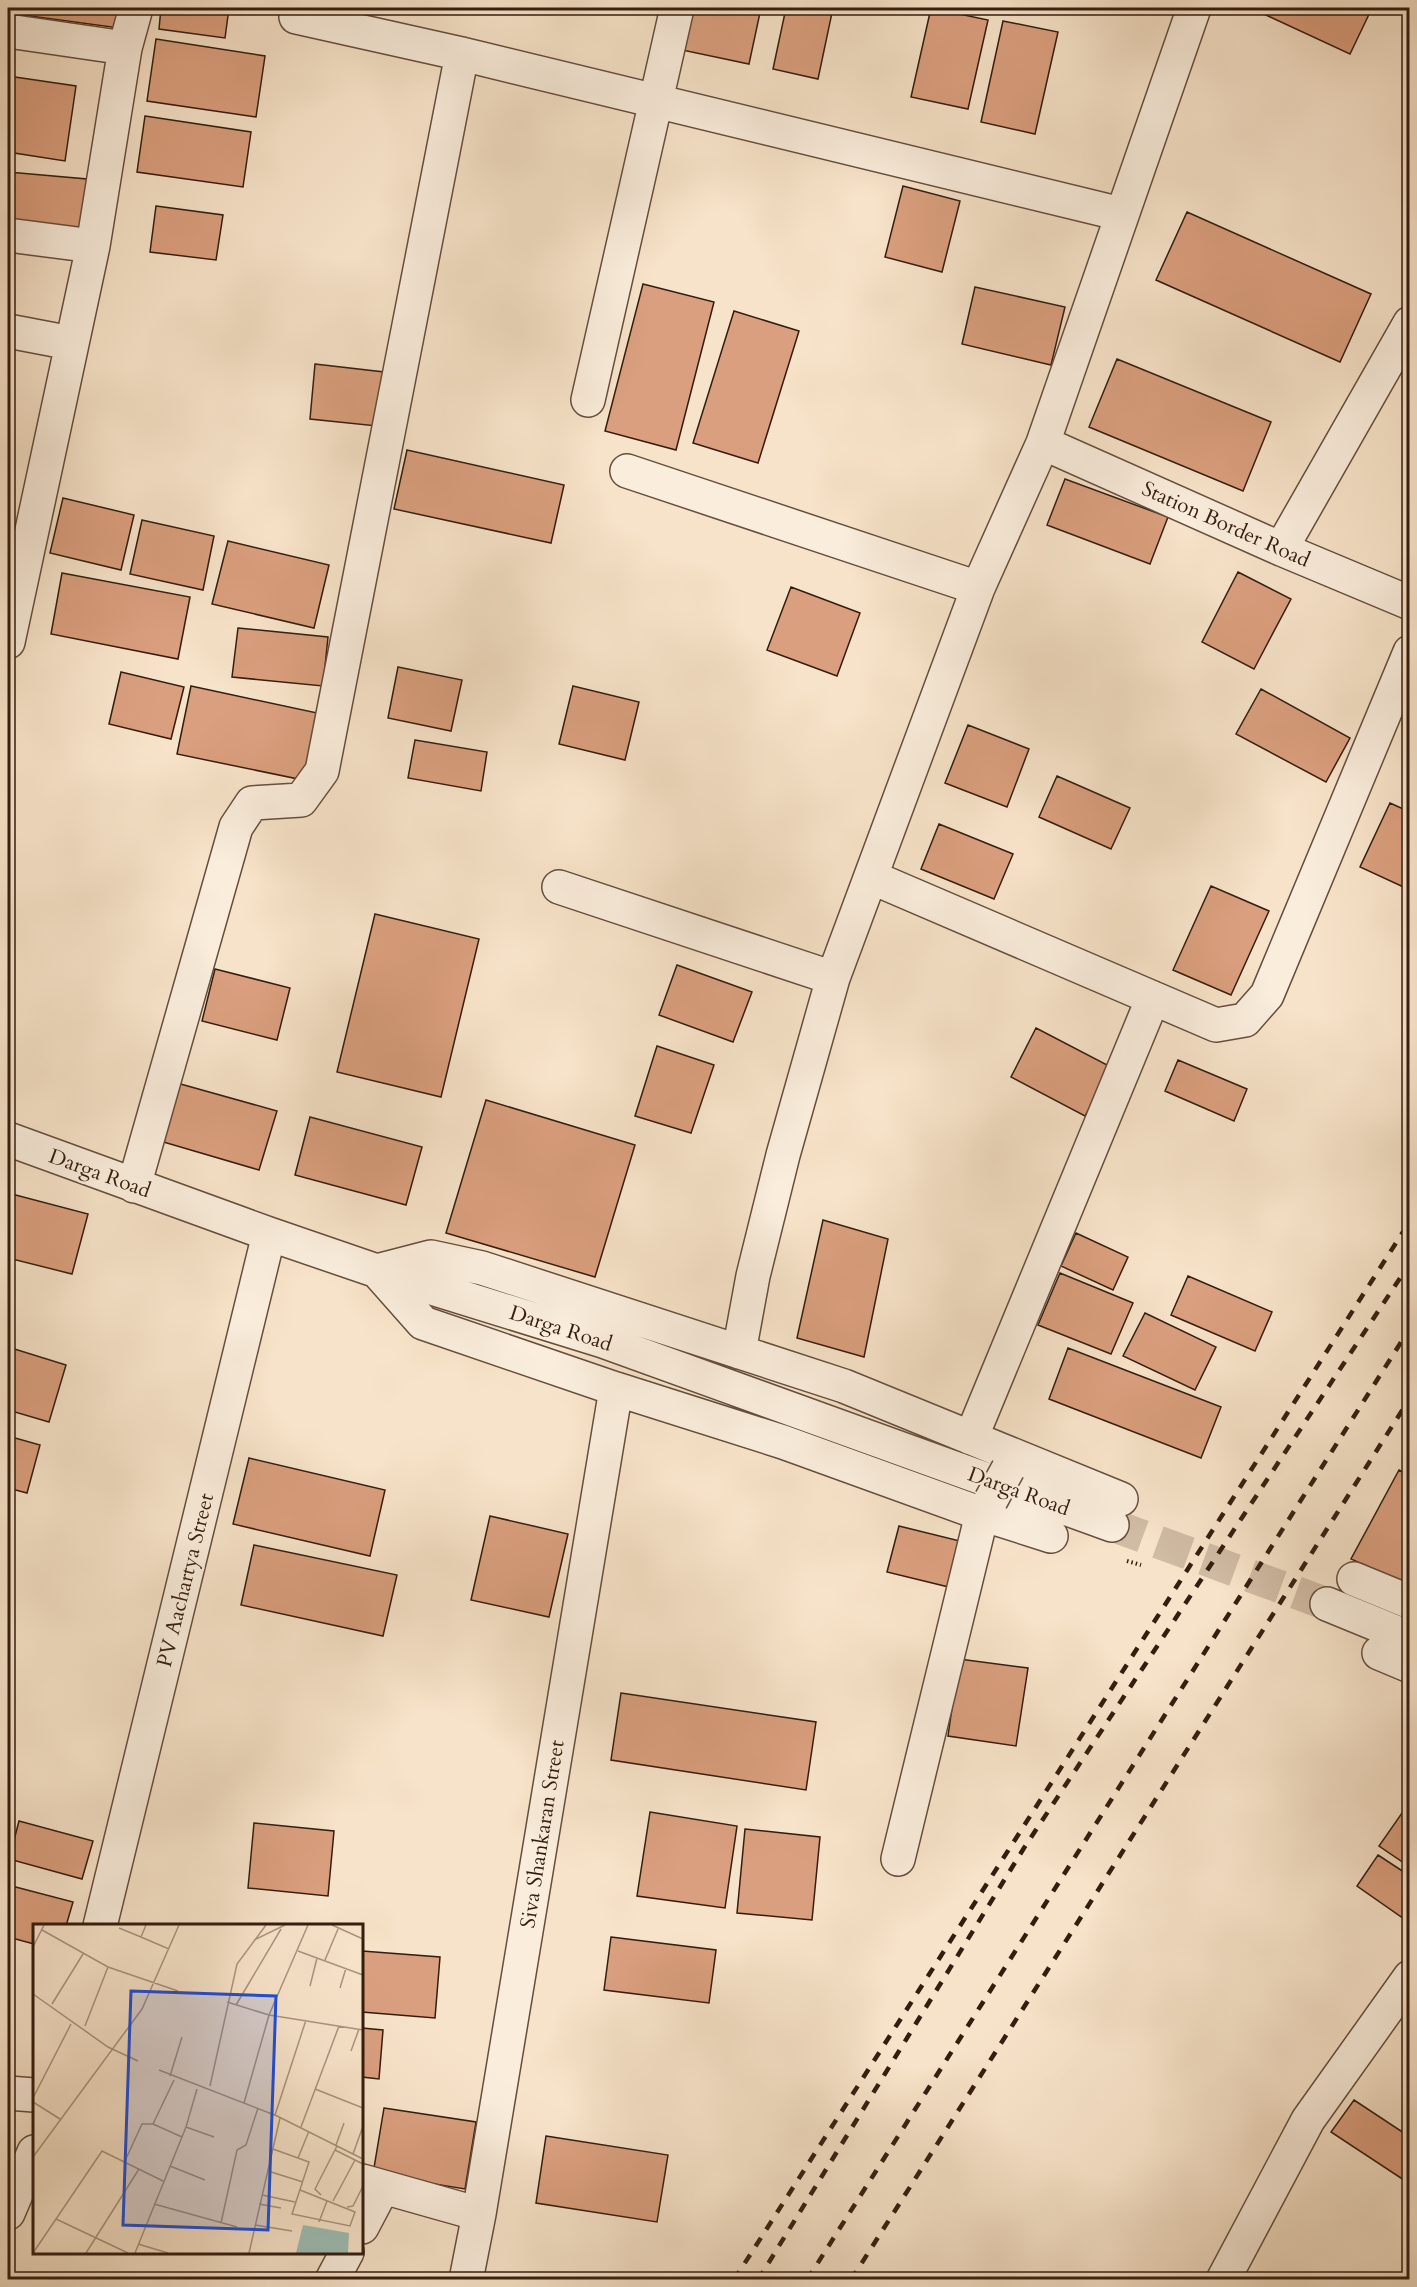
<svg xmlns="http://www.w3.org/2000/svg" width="1417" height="2287" font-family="Cardo,serif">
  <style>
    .building { fill: #da9f7e; stroke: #341d0f; stroke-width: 1.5 }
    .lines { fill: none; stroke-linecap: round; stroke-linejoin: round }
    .minor-tunnel { stroke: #d0bba4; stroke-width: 33; stroke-dasharray: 33 16; stroke-linecap: butt }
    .minor-casing { stroke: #654e3e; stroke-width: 36 }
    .path { stroke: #341d0f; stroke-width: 4; stroke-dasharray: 1.5 3; stroke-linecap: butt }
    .minor { stroke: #faeddc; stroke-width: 33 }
    .rail { stroke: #341d0f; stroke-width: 4.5; stroke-dasharray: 10 10; stroke-linecap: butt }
    .minor-bridge-casing { stroke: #654e3e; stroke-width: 36; stroke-linecap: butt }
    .minor-bridge { stroke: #faeddc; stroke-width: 33 }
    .labels { text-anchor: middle; stroke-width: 5; stroke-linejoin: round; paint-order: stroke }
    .street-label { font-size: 21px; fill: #341d0f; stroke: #faeddc }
    .inset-road { fill: none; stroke: #a9947f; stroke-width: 1.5 }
    .view { fill: #1d4ed8; fill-opacity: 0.15; stroke: #1d4ed8; stroke-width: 3 }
    .inset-edge { fill: none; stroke: #341d0f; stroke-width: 3 }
  </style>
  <rect width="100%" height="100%" fill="#f7e3c9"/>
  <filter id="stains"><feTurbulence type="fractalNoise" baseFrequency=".00333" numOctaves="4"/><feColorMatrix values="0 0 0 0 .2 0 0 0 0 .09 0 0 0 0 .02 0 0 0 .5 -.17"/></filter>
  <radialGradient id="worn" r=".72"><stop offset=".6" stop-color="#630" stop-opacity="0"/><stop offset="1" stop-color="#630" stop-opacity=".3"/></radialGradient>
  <path class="building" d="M8,8H122L119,28L8,13Z
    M161,8H229L225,38L159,29Z
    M691,8H761L749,64L682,50Z
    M786,8H833L818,79L773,69Z
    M931,8L988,20L968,109L911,97Z
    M1256,8H1372L1350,54L1255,10Z
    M1003,21L1058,32L1035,134L981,122Z
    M156,39L265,56L256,117L147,101Z
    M8,76L76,86L65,161L8,152Z
    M145,116L251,132L243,187L137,172Z
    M8,172L87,179L82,229L8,222Z
    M903,186L960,201L942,272L885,257Z
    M156,206L223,215L216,260L150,252Z
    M1187,212L1371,294L1340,362L1156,280Z
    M8,259L14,260L8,298Z
    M643,284L714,302L676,450L605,431Z
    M975,287L1065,307L1051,365L962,344Z
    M734,311L799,331L758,463L693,443Z
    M1117,359L1271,422L1243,491L1089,427Z
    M315,364L384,372L377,426L310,419Z
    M407,450L564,485L551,543L394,509Z
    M1065,479L1168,517L1150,564L1047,525Z
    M63,498L134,515L121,570L50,553Z
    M142,520L214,536L203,590L130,574Z
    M228,541L329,565L314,628L212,604Z
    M1238,572L1291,599L1254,669L1202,642Z
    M62,573L190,597L178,659L51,634Z
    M791,587L860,613L837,676L767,650Z
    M238,628L328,637L323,686L232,677Z
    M398,667L462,680L451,731L388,718Z
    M121,672L184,687L171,739L109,724Z
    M191,686L322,714L308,781L177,754Z
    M573,686L639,702L625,760L559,744Z
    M1261,689L1350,738L1326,782L1236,734Z
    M968,725L1029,749L1007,807L945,783Z
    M415,740L487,752L481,791L408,778Z
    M1057,776L1130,808L1111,849L1039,817Z
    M1390,803L1410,812V890L1360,867Z
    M939,824L1013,854L994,899L921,869Z
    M1211,886L1269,911L1231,995L1173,970Z
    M375,914L479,939L441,1097L337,1072Z
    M677,965L752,992L733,1042L659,1015Z
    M215,969L290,988L277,1040L202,1021Z
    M1036,1028L1111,1067L1085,1116L1011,1077Z
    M657,1046L714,1065L691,1133L635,1116Z
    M1178,1060L1247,1089L1234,1121L1165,1091Z
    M177,1083L277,1111L259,1170L160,1141Z
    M486,1100L635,1145L595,1277L446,1233Z
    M310,1117L422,1147L406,1205L295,1175Z
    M8,1193L88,1214L72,1274L8,1258Z
    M823,1220L888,1239L864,1357L797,1338Z
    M1076,1233L1128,1257L1113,1290L1061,1266Z
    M1060,1273L1133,1303L1111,1354L1038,1325Z
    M1188,1276L1272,1312L1255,1351L1171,1315Z
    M1145,1313L1216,1347L1195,1390L1123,1356Z
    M8,1347L66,1365L49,1422L8,1410Z
    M1068,1348L1221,1407L1201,1458L1049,1399Z
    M8,1436L40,1445L27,1493L8,1488Z
    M249,1458L385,1490L370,1556L233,1524Z
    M1399,1470L1410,1476V1585L1351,1559Z
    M490,1516L568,1534L549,1617L471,1600Z
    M899,1526L972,1544L961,1590L887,1572Z
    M254,1545L397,1575L383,1636L241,1605Z
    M959,1659L1028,1668L1016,1746L948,1736Z
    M621,1693L816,1722L806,1790L611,1760Z
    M650,1812L737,1826L725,1908L637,1896Z
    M1402,1813L1410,1819V1867L1379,1846Z
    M19,1821L93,1841L82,1879L9,1859Z
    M254,1823L334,1831L328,1896L248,1888Z
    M745,1829L820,1837L812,1920L737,1913Z
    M1378,1855L1410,1876V1923L1357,1886Z
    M8,1885L73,1902L66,1926H34V1944L8,1937Z
    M611,1937L716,1950L709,2003L604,1990Z
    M362,1951L440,1957L435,2018L362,2012Z
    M362,2028L383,2030L379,2079L362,2077Z
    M1354,2100L1410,2137V2184L1331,2132Z
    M384,2108L476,2122L465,2189L373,2174Z
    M546,2136L668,2155L657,2222L536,2203Z"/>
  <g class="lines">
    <path class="minor-tunnel" d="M1112,1525L1327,1604"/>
    <g class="minor-casing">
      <path id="minor" d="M296,17L462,54L1121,214
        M8,31L125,48
        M8,235L93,246
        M8,331L71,343
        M588,400L677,8
        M1043,443L1281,549L1410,603
        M627,471L978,588
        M1281,549L1410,323
        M8,642L93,246L125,48L136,8
        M871,877L1153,998
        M559,887L833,978
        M8,1139L269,1234L377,1271L603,1341L1112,1525
        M134,1186L236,827L252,803L301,800L322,771L462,54
        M739,1352L753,1276L783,1155L833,978L978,588L1043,443L1194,8
        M971,1438L1153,998L1216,1025L1245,1020L1267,995L1410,652
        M1051,1536L982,1514L783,1442L616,1389L423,1323L377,1271L431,1257L482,1268L844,1386L1121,1499
        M1354,1579L1410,1602
        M1327,1604L1410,1638
        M1379,1653L1410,1666
        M898,1859L982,1514L991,1500
        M100,1926L269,1234
        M8,2093L34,2095
        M362,2181L479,2214
        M8,2213L34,2152
        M362,2227L383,2187
        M332,2280L347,2252
        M466,2280L479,2214L616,1389
        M1223,2280L1308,2120L1410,1977"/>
    </g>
    <path class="path" d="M1127,1561L1141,1565"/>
    <use href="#minor" class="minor"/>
    <path class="rail" d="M734,2280L1410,1221
      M758,2280L1024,1848L1410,1263
      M807,2280L1410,1328
      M851,2280L1410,1398"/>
    <g class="minor-bridge-casing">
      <path id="minor-bridge" d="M991,1500L1008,1469"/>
    </g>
    <use href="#minor-bridge" class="minor-bridge"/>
  </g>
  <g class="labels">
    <g class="street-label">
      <text transform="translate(1226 524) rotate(24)" y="7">Station Border Road</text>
      <text transform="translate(100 1173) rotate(20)" y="7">Darga Road</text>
      <text transform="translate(561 1328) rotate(18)" y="7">Darga Road</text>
      <text transform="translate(1019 1491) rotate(20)" y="7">Darga Road</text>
      <text transform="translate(185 1580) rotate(-76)" y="7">PV Aachartya Street</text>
      <text transform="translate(542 1834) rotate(-81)" y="7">Siva Shankaran Street</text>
    </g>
  </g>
  <g transform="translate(33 1924)">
    <rect width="330" height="330" fill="#f7e3c9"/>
    <path d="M270,301L316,309L315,329H263Z" fill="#9dbeb5"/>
    <path class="inset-road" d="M113,1L108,13L136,25M299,1L330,15M86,4L108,13M9,6L75,43L145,67M221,16L252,1M0,23L11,1M265,27L330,51M292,36L305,5M277,62L284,34M307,64L313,44M0,70L75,123L105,137M194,78L236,91L330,106M19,80L50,30M203,81L248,5M52,102L75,43M318,127L326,105M126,146L244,192L330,235M137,152L149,113M177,162L204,40L233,1M282,165L330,184M0,174L38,100M0,178L27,195M211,179L236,91L275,1M242,191L273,96M120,200L149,213M153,203L181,213M268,203L306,102M303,221L311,199M240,225L276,238L259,290L317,302L322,288L267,266M302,226L330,240M320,230L330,202M0,233L109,85L146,1M265,234L276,207M91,239L109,200H120L141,156M137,242L172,256M235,247L270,258M229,271L262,278M288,271L282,265L304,222M300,277L322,236M121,280L204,303M226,280L248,284M314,283L320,282L330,262M23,295L95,329M286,298L294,277M188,299L204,226L213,221L225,184M222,301L259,307M105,320L135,329M0,329L69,227L130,257M53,329L106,245M102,329L153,203L164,165M216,329L247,194"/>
    <path class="view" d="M98,67L243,72L235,306L90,301Z"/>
    <rect width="330" height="330" class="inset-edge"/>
  </g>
  <rect width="1417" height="2287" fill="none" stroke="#f7e3c9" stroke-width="30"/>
  <rect x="9" y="9" width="1399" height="2269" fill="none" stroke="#341d0f" stroke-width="3"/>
  <rect x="15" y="15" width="1387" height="2257" fill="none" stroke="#341d0f" stroke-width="1.5"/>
  <rect width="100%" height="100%" filter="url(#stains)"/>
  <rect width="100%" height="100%" fill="url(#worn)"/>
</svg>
